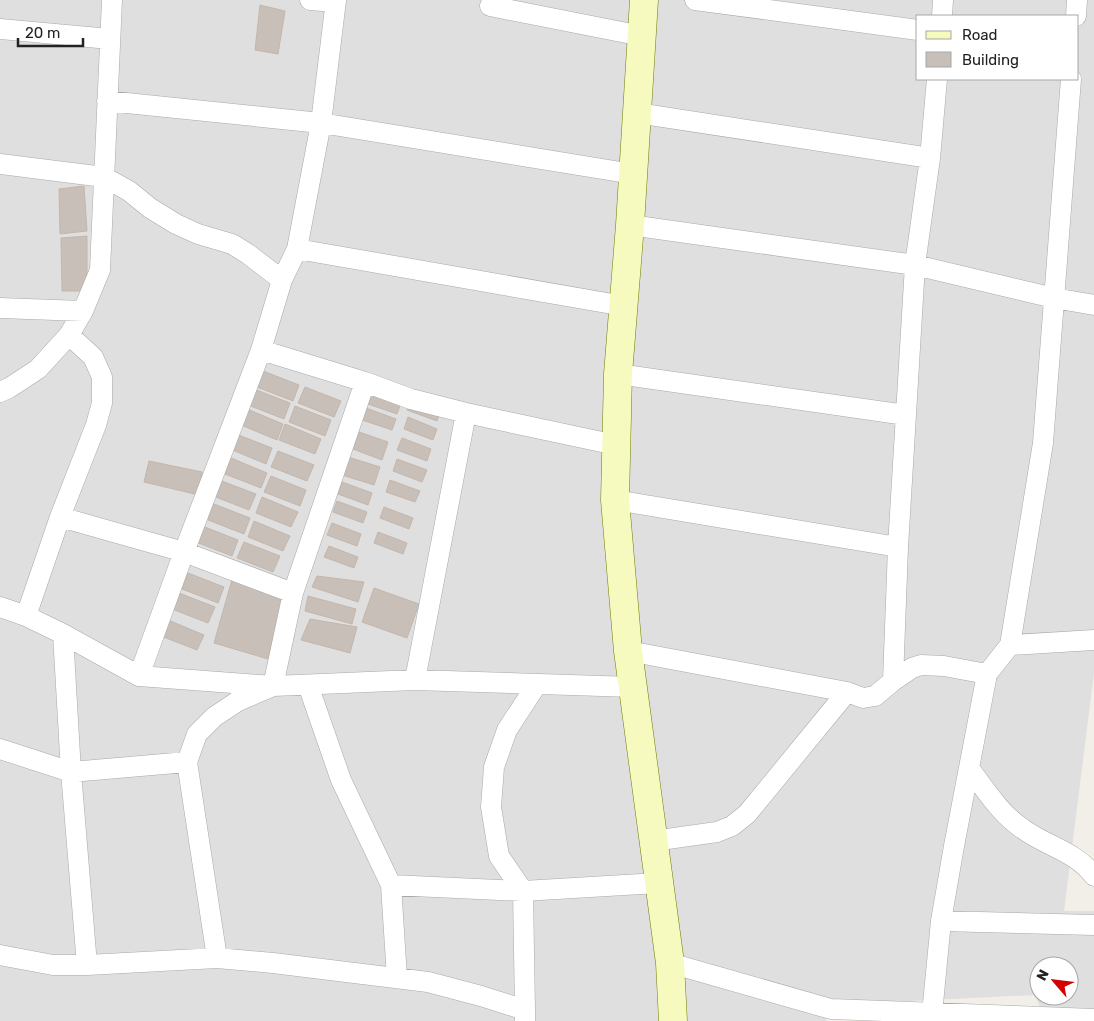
<svg xmlns="http://www.w3.org/2000/svg" width="1094" height="1021" font-family="Rubik,sans-serif">
  <style>
    .residential { fill: #e0dfdf; fill-rule: evenodd }
    .building { fill: #c7bfb8; stroke: #c4b6ab }
    .lines { fill: none; stroke-linecap: round; stroke-linejoin: round }
    .street-casing { stroke: #a9a9a9; stroke-width: 21 }
    .secondary-casing { stroke: #707d05; stroke-width: 29 }
    .street { stroke: #fff; stroke-width: 20 }
    .secondary { stroke: #f7fabf; stroke-width: 28 }
  </style>
  <rect width="100%" height="100%" fill="#f2efe9"/>
  <path class="residential" d="M0,0H1094V673L1064,911H1094V1021H1046L1035,995L828,1005L826,1021H0ZM918,16H1078V79H918ZM1039,966H1069V996H1039Z"/>
  <path class="building" d="M260,5L285,11L278,54L255,50Z
    M84,186L87,231L60,234L59,189Z
    M87,236V291H62L61,238Z
    M263,371L299,385L293,401L257,387Z
    M305,387L341,401L334,417L298,403Z
    M254,389L290,403L284,419L248,405Z
    M372,392L401,403L397,414L368,404Z
    M411,399L441,410L437,421L407,410Z
    M295,406L331,420L325,436L289,422Z
    M366,408L396,419L392,430L362,420Z
    M247,409L283,424L277,440L241,425Z
    M408,417L437,429L433,440L404,429Z
    M285,424L321,439L315,454L279,440Z
    M359,432L388,442L382,460L353,449Z
    M236,434L272,448L266,464L230,449Z
    M402,438L431,449L427,461L397,450Z
    M278,451L314,465L307,481L271,467Z
    M348,457L380,467L374,485L342,475Z
    M231,458L267,473L261,488L225,474Z
    M397,459L427,470L422,482L393,471Z
    M149,461L202,472L199,495L144,482Z
    M271,476L306,490L300,506L264,492Z
    M219,480L256,494L249,510L213,496Z
    M390,480L420,491L415,502L386,492Z
    M342,482L372,493L368,505L338,494Z
    M262,497L298,512L291,527L256,513Z
    M337,501L367,512L363,523L333,512Z
    M214,504L250,518L244,534L208,520Z
    M384,507L413,518L409,529L380,518Z
    M254,521L290,536L283,551L248,537Z
    M332,523L361,534L357,546L327,535Z
    M202,526L238,540L232,556L196,542Z
    M378,532L407,543L403,554L374,543Z
    M244,542L280,556L273,572L237,558Z
    M329,546L358,557L354,568L324,557Z
    M188,573L224,587L218,603L182,589Z
    M233,576L288,591L268,659L214,643Z
    M317,576L364,582L358,602L312,587Z
    M374,588L419,604L407,638L362,622Z
    M179,593L215,607L208,623L172,609Z
    M308,596L356,609L352,624L305,611Z
    M310,619L357,627L350,653L301,640Z
    M168,620L204,635L197,650L161,636Z"/>
  <g class="lines">
    <g class="street-casing">
      <path id="street" d="M310,0L336,2
        M336,0L321,123L297,249L624,306
        M695,0L918,30
        M490,6L642,36
        M942,16L943,0
        M1076,16L1077,0
        M0,29L110,39
        M107,101L321,123L633,174
        M637,113L930,158
        M0,164L104,177L129,191L150,208L176,224L198,234L232,244L248,254L282,280
        M630,225L915,265L1054,298L1094,305
        M0,308L83,311
        M261,350L365,382L411,399L466,413L616,445
        M618,374L906,415
        M0,392L9,388L38,369L69,335L83,311L100,270L112,0
        M466,413L415,680L633,687
        M615,500L898,547
        M60,517L184,552L293,593
        M0,607L26,616L63,634L139,676L273,686L415,680
        M26,616L60,517L96,425L102,403V377L93,357L69,335
        M63,634L71,772L187,762L217,958
        M1010,645L1094,640
        M628,651L847,692L863,698L875,696L893,681L912,668L921,665L944,666L987,674
        M139,676L184,552L261,350L282,280L297,249
        M893,681L898,547L915,265L930,158L937,79
        M308,685L341,780L391,885
        M0,749L71,772L87,965
        M187,762L197,734L214,717L238,701L273,686L293,593L365,382
        M969,768C985,789 1000,814 1023,829C1046,846 1077,852 1094,876
        M653,841L717,832L732,826L747,814L847,692
        M941,921L1094,925
        M0,955L53,965H87L217,958L273,963L428,982L481,996L525,1010V1021
        M670,963L831,1009L1094,1019
        M397,978L391,885L523,891L499,856L491,807L494,767L507,730L537,684
        M525,1010L523,891L658,883
        M938,1021L932,1014L941,921L954,846L987,674L1010,645L1043,443L1071,79"/>
    </g>
    <g class="secondary-casing">
      <path id="secondary" d="M644,0L630,225L618,374L615,500L628,651L670,963L673,1021"/>
    </g>
    <use href="#street" class="street"/>
    <use href="#secondary" class="secondary"/>
  </g>
  <rect x="916" y="15" width="162" height="65" fill="#ffffff" stroke="#a7a7a7"/>
  <rect x="926" y="31" width="25" height="8" fill="#f7fabf" stroke="#a7a7a7"/>
  <text x="962" y="40" font-size="15" fill="#222222">Road</text>
  <rect x="926" y="52" width="25" height="15" fill="#c7bfb8" stroke="#a7a7a7"/>
  <text x="962" y="65" font-size="15" fill="#222222">Building</text>
  <g transform="translate(1054 981) rotate(298)"><circle r="24" fill="#ffffff" stroke="#a7a7a7"/>
  <path d="M0-4L9 19L0 12L-9 19Z" fill="#d40000"/>
  <text y="-8" font-size="14" font-weight="bold" text-anchor="middle" fill="#222222">N</text>
  </g>
  <path d="M18 38v8h65v-8" fill="none" stroke="#222222" stroke-width="2.5"/>
  <text x="25" y="38" font-size="15" fill="#222222" stroke="#ffffff" stroke-width="4" paint-order="stroke">20 m</text>
</svg>
